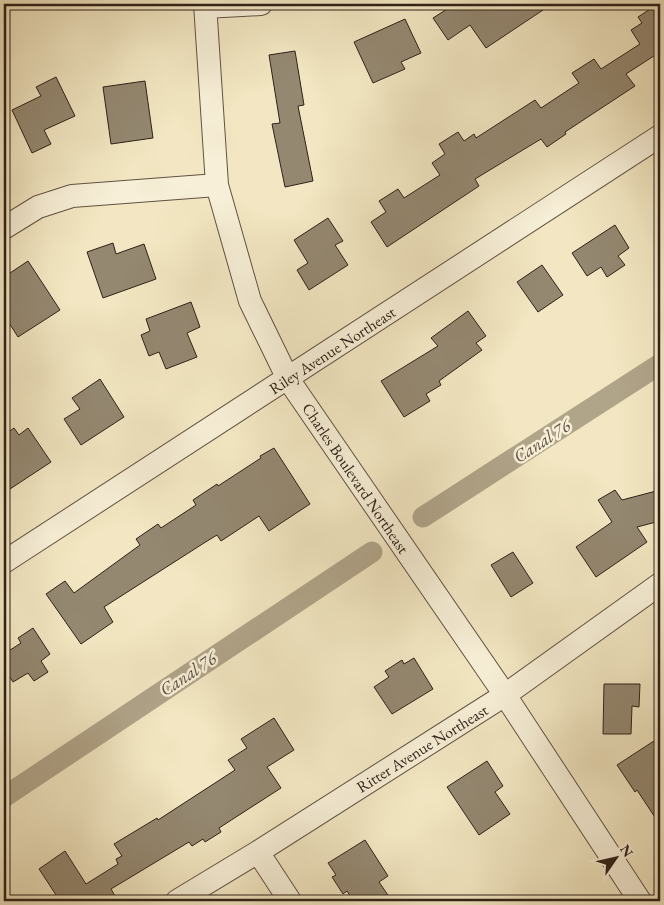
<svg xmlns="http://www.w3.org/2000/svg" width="664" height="905" font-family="'EB Garamond',serif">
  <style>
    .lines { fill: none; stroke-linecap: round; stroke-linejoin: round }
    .canal { stroke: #b0a489; stroke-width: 21 }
    .building { fill: #948871; stroke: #2f2119 }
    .minor-casing { stroke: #605243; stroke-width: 24 }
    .minor { stroke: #f7efd7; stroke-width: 22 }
    .labels { text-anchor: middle; stroke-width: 5; stroke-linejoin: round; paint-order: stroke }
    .street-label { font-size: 16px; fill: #2f2119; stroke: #f7efd7 }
    .water-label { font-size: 18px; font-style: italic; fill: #5c4f40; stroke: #f7efd7 }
  </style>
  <rect width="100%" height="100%" fill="#f2e7c2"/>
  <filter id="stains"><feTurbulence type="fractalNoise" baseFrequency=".004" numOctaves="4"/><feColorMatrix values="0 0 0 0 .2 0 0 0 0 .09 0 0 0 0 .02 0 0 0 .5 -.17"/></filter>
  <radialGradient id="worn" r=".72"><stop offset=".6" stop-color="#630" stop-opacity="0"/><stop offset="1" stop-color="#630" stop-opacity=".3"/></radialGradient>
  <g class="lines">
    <path class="canal" d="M423,517L660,364
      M4,797L372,552"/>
  </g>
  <path class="building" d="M455,4H552L486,48L470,25L448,40L433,18Z
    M658,4H660V52L626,74L635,86L565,132L566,134L547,147L541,139L475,179L479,186L387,247L371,222L386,212L379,201L398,189L404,198L440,175L432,163L445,154L439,144L458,132L464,141L474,134L476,138L535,100L541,108L579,83L572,73L594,59L601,69L640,44L631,30L642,23L638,17Z
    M405,19L421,53L401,62L405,69L373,83L354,42Z
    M295,51L304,105L298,106L313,181L285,187L272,124L280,123L269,55Z
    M56,77L75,116L44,130L51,144L32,153L12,110L41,96L36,87Z
    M145,81L153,138L111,144L103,87Z
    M328,218L343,241L335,245L348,265L309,290L297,270L308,263L294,240Z
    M615,225L629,248L618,256L625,265L607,277L601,267L587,276L572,253Z
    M113,243L116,254L144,244L156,279L103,298L87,252Z
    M28,261L60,310L18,337L4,315V277Z
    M542,265L563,295L538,312L517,282Z
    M191,302L200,327L187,333L197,357L166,369L159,352L149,356L141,335L150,331L146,319Z
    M468,311L486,336L476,343L482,350L439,381L441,385L426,394L430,401L404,417L381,381L438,346L431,338Z
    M100,379L124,417L81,445L64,419L80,409L72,398Z
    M14,428L19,435L28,428L51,462L10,489L4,480V435Z
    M274,448L310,504L269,531L259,516L221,541L217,535L204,543L104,607L113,622L81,644L46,594L65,581L74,593L140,545L136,539L158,524L161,528L196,505L193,500L217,484L218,486L261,458L260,456Z
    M615,490L622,500L660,490V521L637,527L647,542L596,577L576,547L612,522L598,500Z
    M513,552L533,583L511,597L491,565Z
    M33,628L50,654L41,661L48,672L34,681L28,673L13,682L4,668V654L21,643L18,638Z
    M414,658L433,689L392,714L374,687L389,677L385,671L402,660L404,664Z
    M604,684H640L639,707L632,706L631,734H603Z
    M274,718L294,750L267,767L281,788L219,828L221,832L205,842L203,839L192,846L189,842L111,889L115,896L107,901H60L39,869L65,851L86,884L118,864L116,859L122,856L114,844L157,818L158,820L235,770L228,760L247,748L241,739Z
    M660,737V825L637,790L635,792L617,765Z
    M487,761L503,786L495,792L510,814L479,835L447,787Z
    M365,840L388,876L379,882L392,901H353L347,891L343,894L332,877L336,875L328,863Z"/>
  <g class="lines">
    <g class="minor-casing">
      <path id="minor" d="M205,4L217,185L250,301L288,379L505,695L640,901
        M205,7L261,4
        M4,228L38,207L72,196L217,185
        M4,562L660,136
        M258,852L290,901
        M177,901L258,852L505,695L660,584"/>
    </g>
    <use href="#minor" class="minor"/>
  </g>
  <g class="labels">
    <g class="street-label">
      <text transform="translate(332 350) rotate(-33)" y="6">Riley Avenue Northeast</text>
      <text transform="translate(356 478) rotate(56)" y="6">Charles Boulevard Northeast</text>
      <text transform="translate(422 748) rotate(-32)" y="6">Ritter Avenue Northeast</text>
    </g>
    <g class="water-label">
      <text transform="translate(542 441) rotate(-33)" y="6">Canal 76</text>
      <text transform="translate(188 674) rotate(-34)" y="6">Canal 76</text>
    </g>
  </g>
  <rect width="664" height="905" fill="none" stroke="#f2e7c2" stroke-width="20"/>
  <rect x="5" y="5" width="654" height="895" fill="none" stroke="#2f2119" stroke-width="2.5"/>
  <rect x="10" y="10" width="644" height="885" fill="none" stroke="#2f2119"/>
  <g transform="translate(616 858) rotate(56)" stroke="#f7efd7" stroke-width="4" paint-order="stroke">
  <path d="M0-4L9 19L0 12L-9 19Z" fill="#2f2119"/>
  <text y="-8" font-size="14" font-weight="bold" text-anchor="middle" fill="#2f2119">N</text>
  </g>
  <rect width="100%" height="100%" filter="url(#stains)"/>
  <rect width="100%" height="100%" fill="url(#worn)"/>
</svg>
